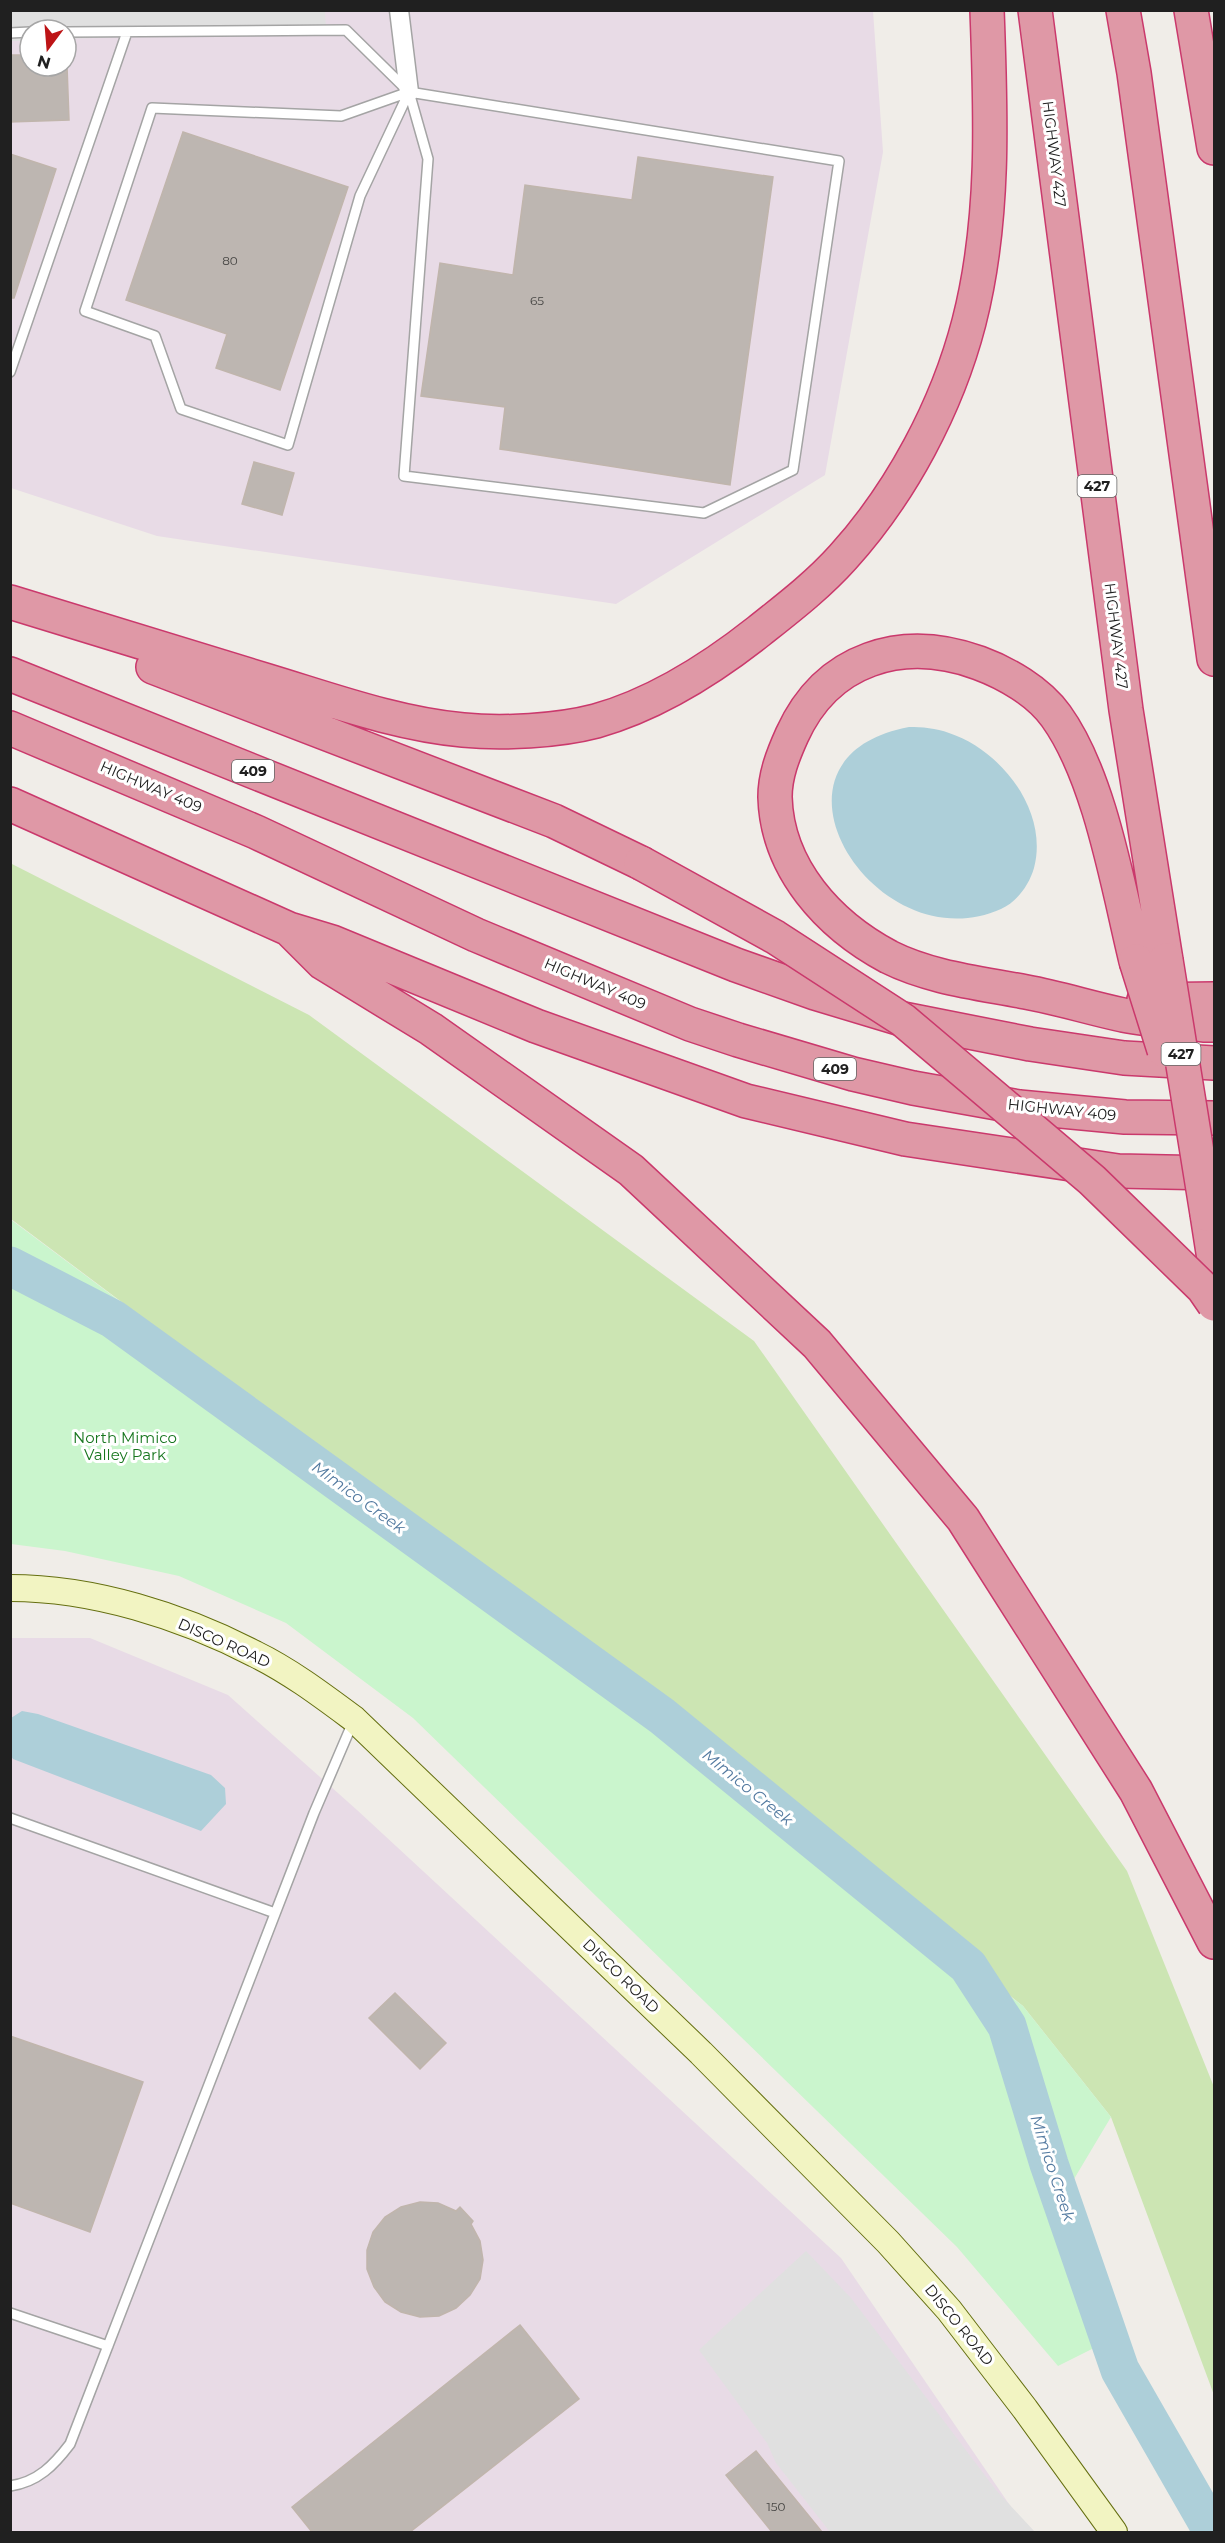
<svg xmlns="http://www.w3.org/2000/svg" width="1225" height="2543" font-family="Montserrat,sans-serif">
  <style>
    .industrial { fill: #e8dbe6; fill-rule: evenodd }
    .grass { fill: #cce5b3 }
    .park { fill: #caf5cd }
    .parking { fill: #e0e0e0 }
    .water { fill: #adcfd9 }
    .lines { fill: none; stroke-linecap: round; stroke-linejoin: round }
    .river { stroke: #adcfd9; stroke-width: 39 }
    .building { fill: #bdb6b1; stroke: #c0b5ac; stroke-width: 1.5 }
    .service-casing { stroke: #a4a4a4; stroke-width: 12 }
    .minor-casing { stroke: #a4a4a4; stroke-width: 21 }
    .secondary-casing { stroke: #656f10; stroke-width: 28 }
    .motorway-casing { stroke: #ca396c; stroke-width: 36 }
    .service { stroke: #fff; stroke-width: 9 }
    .minor { stroke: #fff; stroke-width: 18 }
    .secondary { stroke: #f2f4c2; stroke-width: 26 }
    .motorway { stroke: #df98a6; stroke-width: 33 }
    .motorway-bridge-casing { stroke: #ca396c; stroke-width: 36; stroke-linecap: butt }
    .motorway-bridge { stroke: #df98a6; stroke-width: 33 }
    .labels { text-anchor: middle; stroke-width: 6; stroke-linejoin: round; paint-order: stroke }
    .number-label { font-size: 12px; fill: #474644 }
    .shield { fill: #fff; stroke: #636363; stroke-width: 1.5 }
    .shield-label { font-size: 14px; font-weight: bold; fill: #202020 }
    .street-label { font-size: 15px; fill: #202020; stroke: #fff }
    .park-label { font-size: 15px; fill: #17761e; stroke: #fff }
    .water-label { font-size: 16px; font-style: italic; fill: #537aa0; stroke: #fff }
  </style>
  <rect width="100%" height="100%" fill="#f0ede8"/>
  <path class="industrial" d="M11,11H873L883,152L825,475L616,604L157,536L11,488ZM30,30H66V66H30Z
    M11,1638H90L228,1695L357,1810L841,2258L1028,2532H11Z"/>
  <path class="grass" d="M10,863L309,1015L754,1341L1127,1871L1214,2087V2395L1111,2117L1023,2006L358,1483L311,1444L11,1219Z"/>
  <path class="park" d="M10,1219L311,1444L358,1483L331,1484L375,1521L1023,2006L1111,2117L1074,2179L1068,2250L1102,2344L1058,2366L957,2247L413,1718L286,1623L179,1576L65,1551L11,1544Z"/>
  <path class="parking" d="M10,11H325L326,30L66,39V30H30V41H11Z
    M806,2251L851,2298L996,2490L1035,2532H830L776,2463L767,2443L699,2350Z"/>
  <path class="water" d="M909,727C922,727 936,728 949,733C1001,750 1049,811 1034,868C1029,885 1017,902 1001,909C876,965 744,758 909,727Z
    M22,1711L38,1714L211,1775L225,1788L226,1804L201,1831L13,1759L11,1756V1718Z"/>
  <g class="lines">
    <path class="river" d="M10,1266L113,1319L662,1716L968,1966L1007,2026L1049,2164L1120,2370L1213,2532"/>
  </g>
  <path class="building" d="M10,55H30V66H67L69,120L10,122Z
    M183,132L348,187L280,390L216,368L227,334L126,300Z
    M10,154L56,169L14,298H10Z
    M638,157L773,177L730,485L500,449L505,407L421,396L440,263L513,275L525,185L632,200Z
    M254,462L294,473L282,515L242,504Z
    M395,1993L446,2043L420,2069L369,2018Z
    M10,2036L143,2082L90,2232L10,2203Z
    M420,2202L438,2203L456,2211L460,2207L473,2221L471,2224L480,2241L483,2260L480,2279L470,2295L456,2308L439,2316L420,2317L401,2312L385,2302L374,2287L367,2269V2250L373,2232L385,2217L401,2207Z
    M520,2325L579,2399L410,2532H312L292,2507Z
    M756,2451L822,2532H772L726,2475Z"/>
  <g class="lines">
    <g class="service-casing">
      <path id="service" d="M66,32L346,30L409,92L428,159L404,476L704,513L793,470L839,161L409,92L341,116L152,108L85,311L155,336L181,409L288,445L360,196L409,92
        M10,33L30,32
        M10,372L127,32
        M10,1818L275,1913
        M10,2313L108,2346
        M10,2486C38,2482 54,2465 70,2444L314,1813L353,1722"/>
    </g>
    <g class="minor-casing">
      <path id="minor" d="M399,10L409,92"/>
    </g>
    <g class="secondary-casing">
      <path id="secondary" d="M10,1588C93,1588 182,1616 255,1654C290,1671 323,1696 354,1719L701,2053L888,2242L949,2310L1025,2409L1114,2532"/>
    </g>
    <g class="motorway-casing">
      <path id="motorway" d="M1035,10L1126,710L1166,960
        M1123,10L1134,73L1214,659
        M1191,10L1214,148
        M10,602C96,629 182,655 268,681C331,700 397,724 463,730C502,734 558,731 596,721C656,704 711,669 759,631C788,608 818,585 843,557C901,493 947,407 969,322C995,221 991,114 987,10
        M153,667L554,821L641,863
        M10,674L736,965L815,993L898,1018L1030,1044L1124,1058L1214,1063
        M10,728L256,832L476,935L690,1024L738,1040L853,1074L913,1088L1019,1107L1125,1117L1214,1118
        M10,804L289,929L332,942L536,1026L746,1101L905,1139L1118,1171L1214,1173
        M289,929L323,963L431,1029L631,1170L817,1344L963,1519L1136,1791L1214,1942
        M1136,961C1118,887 1100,777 1056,716C1038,691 1006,673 979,663C902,635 827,658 792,735C783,755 775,775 775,797C777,869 829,925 889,957C931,978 980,983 1026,992C1059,998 1090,1008 1123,1015C1150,1020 1178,1022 1205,1025H1214
        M1144,1000L1214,999
        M1207,1214L1214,1259"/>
    </g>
    <use href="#service" class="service"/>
    <use href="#minor" class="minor"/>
    <use href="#secondary" class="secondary"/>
    <use href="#motorway" class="motorway"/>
    <g class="motorway-bridge-casing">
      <path id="motorway-bridge" d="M641,863L775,937L903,1020L1092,1180L1203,1288L1214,1304
        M1166,960L1207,1214
        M1136,961L1164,1050"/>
    </g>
    <use href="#motorway-bridge" class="motorway-bridge"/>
  </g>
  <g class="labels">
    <g class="number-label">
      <text x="230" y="265">80</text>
      <text x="537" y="305">65</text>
      <text x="776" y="2511">150</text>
    </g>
    <g class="shield">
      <rect x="1077.5" y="475" width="39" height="22" rx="4.5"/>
      <rect x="232" y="760" width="42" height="22" rx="4.5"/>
      <rect x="1161.5" y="1043" width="39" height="22" rx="4.5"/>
      <rect x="814" y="1058" width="42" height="22" rx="4.5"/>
    </g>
    <g class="shield-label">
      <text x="1097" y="491">427</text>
      <text x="253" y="776">409</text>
      <text x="1181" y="1059">427</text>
      <text x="835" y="1074">409</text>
    </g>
    <g class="street-label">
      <text transform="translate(1054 154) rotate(83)" y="5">HIGHWAY 427</text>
      <text transform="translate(1116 636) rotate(83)" y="5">HIGHWAY 427</text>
      <text transform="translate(151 787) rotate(23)" y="5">HIGHWAY 409</text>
      <text transform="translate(595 984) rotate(23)" y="5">HIGHWAY 409</text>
      <text transform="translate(1062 1110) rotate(6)" y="5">HIGHWAY 409</text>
      <text transform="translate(224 1643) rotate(24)" y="5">DISCO ROAD</text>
      <text transform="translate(621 1976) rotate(44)" y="5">DISCO ROAD</text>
      <text transform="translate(959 2325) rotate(51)" y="5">DISCO ROAD</text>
    </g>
    <g class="park-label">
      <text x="125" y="1443">North Mimico<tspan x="125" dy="17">Valley Park</tspan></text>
    </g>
    <g class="water-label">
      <text transform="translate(359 1497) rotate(36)" y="6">Mimico Creek</text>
      <text transform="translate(748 1787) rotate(39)" y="6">Mimico Creek</text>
      <text transform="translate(1053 2168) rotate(72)" y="6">Mimico Creek</text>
    </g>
  </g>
  <rect width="1225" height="2543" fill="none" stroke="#202020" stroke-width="24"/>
  <g transform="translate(48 48) rotate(196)"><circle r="28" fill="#ffffff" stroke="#a6a6a6" stroke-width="1.5"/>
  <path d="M0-4.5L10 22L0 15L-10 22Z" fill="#bd1416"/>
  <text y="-9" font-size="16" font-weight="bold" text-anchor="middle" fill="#202020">N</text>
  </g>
</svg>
